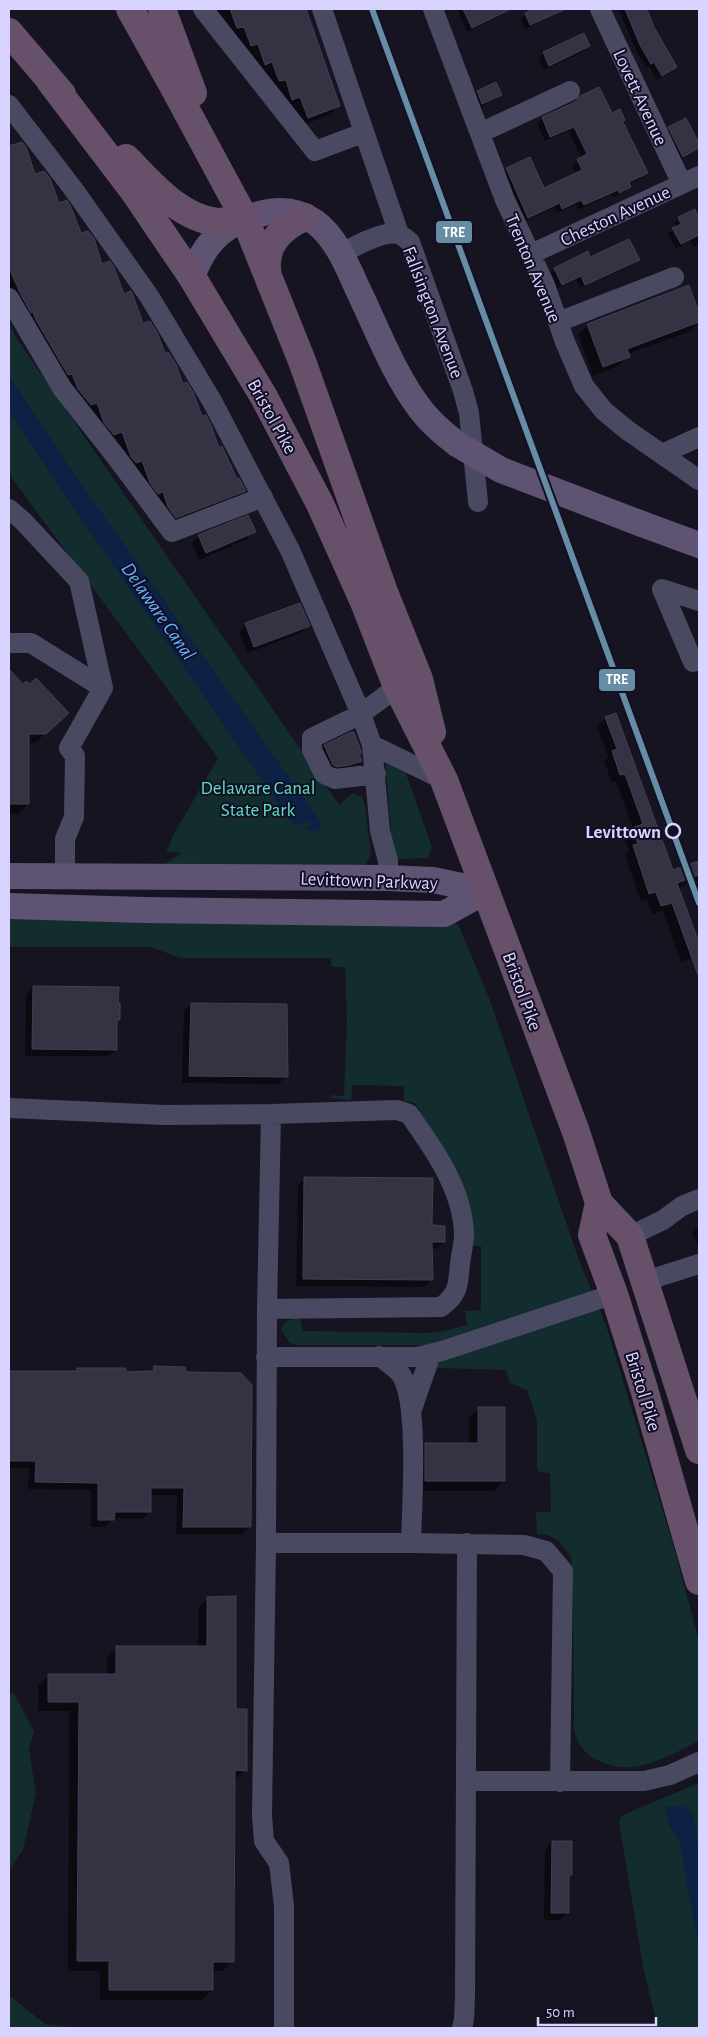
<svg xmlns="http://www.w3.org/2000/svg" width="708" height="2037" font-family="'Alegreya Sans',sans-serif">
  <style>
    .green { fill: #132c2d }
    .water { fill: #0d2144 }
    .shadow { fill: #0007 }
    .building { fill: #343243; stroke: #433f54 }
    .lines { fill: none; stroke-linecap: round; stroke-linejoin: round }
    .minor { stroke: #4a4962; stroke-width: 20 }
    .major { stroke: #5e5373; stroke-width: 26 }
    .highway { stroke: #67516a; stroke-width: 28 }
    .major-bridge { stroke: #5e5373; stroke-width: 26 }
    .rail-1-casing { stroke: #130f26; stroke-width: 10 }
    .rail-1 { stroke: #668da4; stroke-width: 6 }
    .stop-dot { fill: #130f26; stroke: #d9d4ff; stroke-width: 2.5 }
    .labels { text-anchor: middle; stroke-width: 4; stroke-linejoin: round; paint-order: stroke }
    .street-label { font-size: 19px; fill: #d9d4ff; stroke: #130f26 }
    .park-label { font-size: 19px; fill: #5fe0c0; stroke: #130f26 }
    .stop-label { font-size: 19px; font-weight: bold; fill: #d9d4ff; stroke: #130f26; text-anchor: end }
    .water-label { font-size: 20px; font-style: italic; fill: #62b6ff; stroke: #130f26 }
    .line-badge { stroke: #130f26; stroke-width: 2 }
    .badge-label { font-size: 14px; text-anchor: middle; font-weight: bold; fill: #fff }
  </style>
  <rect width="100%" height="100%" fill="#161421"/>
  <path class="green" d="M9,320L15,336L339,805L353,793L362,797L365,806L371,854L365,866L159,868L181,853L166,852L175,832L218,758L9,474Z
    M385,759L404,768L432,847L428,858L398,859L393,857Z
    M9,914L328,923H455L459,926L489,998L579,1260L606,1325L673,1544L699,1641V1740L697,1742C667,1757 632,1778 599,1761C584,1754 577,1744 574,1729L573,1595L571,1557L560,1542L549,1535L537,1534L536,1512H551L550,1473L540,1472L537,1469V1420L527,1390L510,1383L506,1370L437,1368L428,1345H296L290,1343L281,1330C282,1322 292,1318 300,1318L303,1331L427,1333L444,1331L467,1325L465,1311L481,1310V1246H470L451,1162L415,1103L404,1101V1086L352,1085L351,1100L330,1098L332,1095L344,1096L347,1020L345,967H333L331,965V958H180L151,947H9Z
    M9,1693H14L34,1731L29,1750L36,1793L23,1850L9,1871Z
    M699,1783V2028H658L643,1967L619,1822L621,1817L627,1813Z
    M9,1995L45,2024L80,2028H9Z"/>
  <path class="water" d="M9,376L67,464L321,822V827L316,831H309L306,827L310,825L308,821L299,825H293L55,481L9,410Z
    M672,1805L684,1806L692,1812C703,1856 699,1903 699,1948L680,1844L668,1823L669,1816L666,1814L665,1807Z"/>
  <path class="shadow" d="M207,9H305L339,105L329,115L298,127Z
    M457,9H503L504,11L499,16L467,32Z
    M531,9H567L525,29L521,18L531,11Z
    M618,9H645L653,27L676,67L671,72L657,80L649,66L646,68L636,50Z
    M588,46L584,51L544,70L539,58L543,53Z
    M496,84L500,95L496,99L477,108L473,97L477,92Z
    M611,114L622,122L647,173L641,178L628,184L629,187L624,192L613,197L612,194L578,210L576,204L557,213L554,208L522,222L501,174L506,169L543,190L576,174L572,166L581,158L569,131L545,141L537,124L543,118Z
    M686,120L699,148L678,161L664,133L669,128Z
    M9,140L11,147L80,235L164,355L202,418L236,481L244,491L237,498L169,524L124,464L115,438L106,442L83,412L14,302L9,287Z
    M694,211L699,222V244L694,247L690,241L676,248L668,234L676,227L674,223L678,220L683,230Z
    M590,259L638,260L633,265L580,288L576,280L557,289L550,274L555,269Z
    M688,287L699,317V322L691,331L627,354L628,356L618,366L593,376L578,334L588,325Z
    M254,532L247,539L199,560L192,543L199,536Z
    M246,624L308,625L301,633L247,653L239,632Z
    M9,671L23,685L67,713L35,743H28V804L18,814H9Z
    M606,718L672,871L699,862V880L678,888L699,946V951L692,958L681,962L663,911L652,914L647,899L641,902L625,855L629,851L624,837L633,829L616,781L612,783L604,761L608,756L597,726Z
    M353,734L360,761L355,765L344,769L332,771L320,751L325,746Z
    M33,987L117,1004L119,1020L116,1023V1049L109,1056H25L26,995Z
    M191,1004L286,1076L279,1084L182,1083L184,1011Z
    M305,1178L431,1226L444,1241L436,1249L431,1248V1280L424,1287L296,1286L298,1185Z
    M697,1227H699V1250L692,1232Z
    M154,1368L250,1527L242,1534H176L177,1495H150V1512L142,1519L113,1518L106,1527H91V1490L28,1489L29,1468H9V1372H74L77,1369L125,1373H149Z
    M478,1409L504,1481L494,1491H416L415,1454L425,1445L469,1444V1418Z
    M208,1598L234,1710L246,1770L234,1780L233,1962L223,1971H212V1990L202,2000H100V1971H68L69,1711H38V1685L48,1676H107V1657L117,1647L198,1648V1608Z
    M552,1842L571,1874L568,1878L567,1913L560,1920H544L545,1850Z"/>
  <path class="building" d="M230,9H306L340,106L308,118L300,97L292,100L286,80L279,81L272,62L265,65L258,44L251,46L244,27L237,28Z
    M463,9H511L472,28Z
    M533,9H566L530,25L525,13Z
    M625,9H647L654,27L677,67L662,76L654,62L651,64L640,45Z
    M584,33L590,46L549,66L543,52Z
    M496,82L502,95L482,104L477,91Z
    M599,87L612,113L620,109L625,120L623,122L648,173L629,182L631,187L619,193L618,190L584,205L581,200L562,209L560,203L528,218L506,168L530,157L544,188L582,170L577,159L587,154L574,127L550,137L542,117L575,102L580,96Z
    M686,118L699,143V148L683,157L668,127Z
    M22,142L26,147L35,174L44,171L50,178L59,203L67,200L71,207L81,233L88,231L94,238L102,264L110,261L114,267L124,294L131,291L133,295L143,323L150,321L157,332L165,353L168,352L176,364L183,384L187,382L193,392L202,416L206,415L211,425L219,448L222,446L237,479L239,478L246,491L176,518L168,507L163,492L158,494L150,483L142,461L136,463L131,457L122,432L114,435L104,423L97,403L91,405L78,389L72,374L68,375L36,320L33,312L31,313L21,295L9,268V146Z
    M695,209L699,219V235L681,244L672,228L681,224L678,217Z
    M629,239L640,260L585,285L581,276L562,285L554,268L588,251L590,257Z
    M689,285L699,313V322L627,349L630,357L603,367L587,324Z
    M248,515L256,532L206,553L198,535Z
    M300,603L310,626L254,647L245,623Z
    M9,669L23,684L26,681L30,684L36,678L69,713L46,734H29V804H9Z
    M616,713L673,870L699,861V875L677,883L699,943V975H698L672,903L661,906L656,892L649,894L633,845L638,844L632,828L643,824L625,774L620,775L612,751L617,749L605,717Z
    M351,732H354L361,751V754H359L362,761L350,765L337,767L333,765L324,745Z
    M33,986L119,987L118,1003H120V1020H117V1050L32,1049Z
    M191,1003L287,1004L288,1077L189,1076Z
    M304,1177L433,1178L432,1225L445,1226V1242H432L433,1280L303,1279Z
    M154,1366L185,1367L186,1372L241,1373L252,1385L251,1527H183L184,1488H151V1512H115L114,1520H98V1483L35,1482L36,1461H9V1371H77V1368H126V1372L153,1371Z
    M478,1407H505V1481H425V1443H478Z
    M236,1596V1709H247V1771L235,1770L234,1962H213V1990H109V1961H77L79,1702H48V1674H116V1646H207V1597Z
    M552,1841H572V1875H569V1913H551Z"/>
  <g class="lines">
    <path class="minor" d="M203,9L315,151L363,133
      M322,9L399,234
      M433,9L505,200L545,285L565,342L584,386L604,411L627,430L699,480
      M600,9L682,184
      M9,105L74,190L149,296L212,401L290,550L361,714L372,745L380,831L388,861V878
      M480,133L570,91
      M341,254C353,247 383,231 397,234C403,235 406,239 410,242L463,391L469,413L478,502
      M531,254L699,176
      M9,298L62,388L117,458L172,532L263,497
      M558,322L674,277
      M662,454L699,437
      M9,509L23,521L79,581L103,688
      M699,601L662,589L693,662L699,659
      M9,643H31L103,688L69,748L75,756L74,817L65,839V876
      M372,745L444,780
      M376,774L335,779L324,774L312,750V738L361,714L397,687
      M9,1108L165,1115L271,1114L397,1110L409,1114C433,1148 463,1189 464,1234C464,1244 461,1254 460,1264C458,1284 459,1294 441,1307L267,1309
      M630,1236L663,1220L682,1206L699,1199
      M645,1281L699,1264
      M379,1356C386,1362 397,1368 402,1376C419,1406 412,1505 411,1543
      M266,1357H417L442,1351L614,1294
      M411,1412L431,1354
      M266,1543L267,1309L271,1114
      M466,1781H644L670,1775L699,1762
      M284,2028V1906L279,1863L264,1841L262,1815L266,1543H411L524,1545L546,1551L563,1571L560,1782
      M462,2028L464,2019L465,1997L467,1543"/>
    <path class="major" d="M192,277C203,247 218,228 250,217C272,209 295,208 315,222C338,239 349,271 361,296C379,334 395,376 421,410C431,423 444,434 457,444
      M642,524L699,545
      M9,876L388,878L433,880L486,891
      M9,906L144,910L444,914L486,891"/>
    <path class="highway" d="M130,9L172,84L245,219L302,361L384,592L419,679L432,732
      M162,9L193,93
      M9,32L62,94
      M50,81L133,190L192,277L264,397L320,504L364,602L397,687L444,780L576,1132L599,1203L630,1236L699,1450
      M126,158C151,183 179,218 217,222C226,222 236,220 245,219
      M268,276C262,246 280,228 305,217
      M599,1203L592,1235L614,1294L644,1389L699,1581"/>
    <path class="major-bridge" d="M457,444L501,470L642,524"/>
    <g class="rail-1-casing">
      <path id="rail-1" d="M372,9L699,903"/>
    </g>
    <use href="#rail-1" class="rail-1"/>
  </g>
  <circle class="stop-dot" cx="673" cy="831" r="7"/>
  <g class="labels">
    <g class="street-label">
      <text transform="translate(641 97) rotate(65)" y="7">Lovett Avenue</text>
      <text transform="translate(615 215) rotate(-25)" y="7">Cheston Avenue</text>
      <text transform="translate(534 268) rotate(67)" y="7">Trenton Avenue</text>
      <text transform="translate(434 312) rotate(69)" y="7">Fallsington Avenue</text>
      <text transform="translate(273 416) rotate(61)" y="7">Bristol Pike</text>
      <text transform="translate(369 880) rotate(2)" y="7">Levittown Parkway</text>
      <text transform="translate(523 991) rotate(70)" y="7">Bristol Pike</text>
      <text transform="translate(644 1391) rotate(73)" y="7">Bristol Pike</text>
    </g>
    <g class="park-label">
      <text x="258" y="794">Delaware Canal<tspan x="258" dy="22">State Park</tspan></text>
    </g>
    <g class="stop-label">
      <text x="661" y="838">Levittown</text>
    </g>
    <g class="water-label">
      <text transform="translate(159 611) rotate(55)" y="7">Delaware Canal</text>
    </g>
  </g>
  <g class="line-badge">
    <rect x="435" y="220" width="38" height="24" rx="5" fill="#668da4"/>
    <rect x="598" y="668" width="38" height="24" rx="5" fill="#668da4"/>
  </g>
  <g class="badge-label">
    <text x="454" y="237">TRE</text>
    <text x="617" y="684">TRE</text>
  </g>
  <rect width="708" height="2037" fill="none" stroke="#d9d4ff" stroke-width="20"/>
  <path d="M538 2017v8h118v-8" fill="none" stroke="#d9d4ff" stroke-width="2.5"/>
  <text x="546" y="2017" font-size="15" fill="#d9d4ff" stroke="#130f26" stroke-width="4" paint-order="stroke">50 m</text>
</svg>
